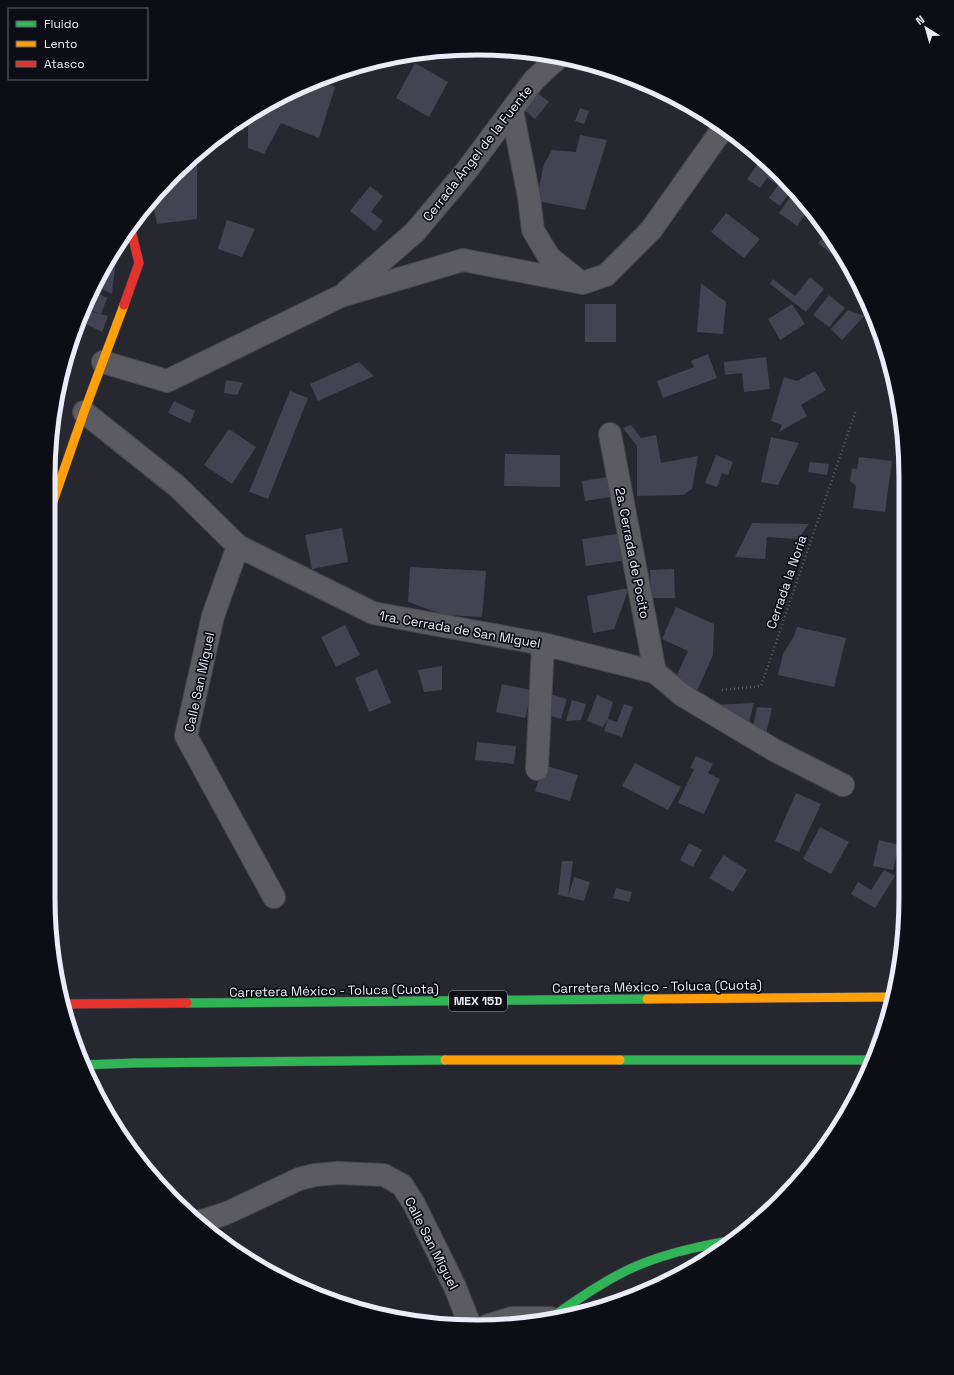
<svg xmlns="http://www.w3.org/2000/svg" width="954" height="1375" font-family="'Space Grotesk',sans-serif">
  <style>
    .building { fill: #444352 }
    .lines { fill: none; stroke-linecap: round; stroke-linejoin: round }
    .street-casing { stroke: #45454d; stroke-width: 24 }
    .fast-casing { stroke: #45454d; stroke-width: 10 }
    .slow-casing { stroke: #45454d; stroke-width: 10 }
    .jam-casing { stroke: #45454d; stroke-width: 10 }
    .path { stroke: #5d5d64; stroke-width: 2.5; stroke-dasharray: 1 3; stroke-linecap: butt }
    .street { stroke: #5b5b61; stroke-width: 22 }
    .fast { stroke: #30b455; stroke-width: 9 }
    .slow { stroke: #ff9f0a; stroke-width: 9 }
    .jam { stroke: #e5322d; stroke-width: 9 }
    .labels { text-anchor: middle; stroke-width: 3.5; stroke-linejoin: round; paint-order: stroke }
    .shield { fill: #0d0d15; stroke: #a8a9b4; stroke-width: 1 }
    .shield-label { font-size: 12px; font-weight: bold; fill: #ebecf8 }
    .street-label { font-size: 13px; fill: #ebecf8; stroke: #0d0d15 }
    .rim { fill: none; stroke: #ebecf8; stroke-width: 5 }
  </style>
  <rect width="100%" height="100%" fill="#272730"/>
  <path class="building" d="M415,63L448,82L429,117L396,98Z
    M316,80L335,87L319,138L281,123L264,154L248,148V115Z
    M534,90L549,102L535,119L520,106Z
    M580,108L589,111L584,124L575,121Z
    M247,116L243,131L231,127L239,120Z
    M580,135L607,140L585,210L536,201L544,164L552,150L576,152Z
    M762,158L781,174L790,185L788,189L791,191L780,206L769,198L778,185L767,178L760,188L747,179Z
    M197,159V219L157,224L152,199L174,173L190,161Z
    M370,186L383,196L371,212L383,221L375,231L350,211Z
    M795,190L810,208L797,226L779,213Z
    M726,213L760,239L744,258L711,232Z
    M227,220L255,229L242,257L218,249Z
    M828,232L843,256L839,260L818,243Z
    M117,248L112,294L94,285Z
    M810,277L824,289L806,312L770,284L773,279L795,296Z
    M701,283L726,302L723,334L697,332Z
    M91,290L107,298L101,314L85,308Z
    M829,295L845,308L829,327L813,315Z
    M585,304H616V342H585Z
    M792,304L805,324L780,340L768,319Z
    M85,310L108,316L102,332L82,322Z
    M848,310L864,316L842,340L831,329Z
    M708,354L717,378L663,398L657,381L694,367L691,361Z
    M766,357L770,389L744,392L742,373L725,375L724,362Z
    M359,362L374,376L318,401L310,384Z
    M815,371L826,390L801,405L807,416L779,432L782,425L771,421L784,377L797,381Z
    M226,380L243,383L237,395L224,393Z
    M290,391L308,398L268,499L249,492Z
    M174,401L195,411L190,423L168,413Z
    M631,425L641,438L656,435L661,463L698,456L692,489L683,495L637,496V446L623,428Z
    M229,429L256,447L232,484L204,465Z
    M771,437L799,443L778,485L761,482Z
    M505,454L560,455V487L504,486Z
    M716,455L733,462L728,475L722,473L717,487L705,483Z
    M859,457L892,461L885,512L853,508L856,486L850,481L852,468L857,469Z
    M810,462L829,464L827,475L808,472Z
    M614,476L617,496L585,501L582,481Z
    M752,523L809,524L798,539L767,537L765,559L735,557Z
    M342,528L348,562L312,569L305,535Z
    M624,533L627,560L586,566L582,539Z
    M410,567L486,571L482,617L444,615L408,602Z
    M674,569L675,598H651L650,570Z
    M629,588L614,629L593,633L587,596Z
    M676,607L714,624L713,655L697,691L674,681L688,651L662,639Z
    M345,625L360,655L336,667L321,637Z
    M797,627L846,638L834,687L778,675L783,654L794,636Z
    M442,666V690L424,692L418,670Z
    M377,669L391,703L369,712L355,678Z
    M502,684L532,690L525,718L496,712Z
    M550,694L567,699L561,719L545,714Z
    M597,695L613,702L608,719L603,727L587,721Z
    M572,700L586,704L581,720L566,721Z
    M754,703L748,726L712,705Z
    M624,704L633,707L622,737L604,731L608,719L617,722Z
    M757,707L772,708L766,734L752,732Z
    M477,742L516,746L514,764L475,760Z
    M696,756L713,764L708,773L720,779L704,814L678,803L694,769L690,768Z
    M635,763L681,787L668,810L622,786Z
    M543,765L578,775L570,801L535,791Z
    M796,793L821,804L799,852L775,841Z
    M820,827L849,842L831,874L803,859Z
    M879,840L899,845L893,870L873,866Z
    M689,843L702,850L693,867L680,860Z
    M724,855L747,870L733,892L709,878Z
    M562,861H573L568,897L558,895Z
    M884,870L895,876L875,908L851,894L858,882L871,890Z
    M574,877L590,882L584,901L568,897Z
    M616,888L632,892L629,902L613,898Z"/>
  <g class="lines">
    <g class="street-casing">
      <path id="street" d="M512,110L529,197L533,230L549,257L579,281
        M346,292L415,232L467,170L534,80L560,56
        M103,362L167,381L341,296L463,260L583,283L606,275L651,230L724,127
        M84,412L178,487L238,546L373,613L543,644L655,672L682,695L774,750L843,785
        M610,434L655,672
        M238,546L213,616L186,736L274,897
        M537,769L543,644
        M196,1222L209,1219L227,1213L299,1179L315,1175L338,1173L384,1175L402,1185L414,1204L455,1287L470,1325
        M487,1326L512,1318H550"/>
    </g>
    <g class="fast-casing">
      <path id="fast" d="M187,1003L647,999
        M620,1060H874
        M82,1065L134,1063L445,1060
        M547,1321C569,1305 592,1289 616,1276C653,1255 697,1247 738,1239"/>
    </g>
    <g class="slow-casing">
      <path id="slow" d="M48,516L84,412L124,305
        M647,999L893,997
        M445,1060H620"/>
    </g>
    <g class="jam-casing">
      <path id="jam" d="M124,305L139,263L130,226
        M62,1004L187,1003"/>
    </g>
    <path class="path" d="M722,690L761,686L856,410"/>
    <use href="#street" class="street"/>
    <use href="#fast" class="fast"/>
    <use href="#slow" class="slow"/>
    <use href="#jam" class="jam"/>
  </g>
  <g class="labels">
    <rect class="shield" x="449" y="991" width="58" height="20" rx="3"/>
    <g class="shield-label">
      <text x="478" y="1005">MEX 15D</text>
    </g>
    <g class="street-label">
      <text transform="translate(477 153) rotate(-52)" y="5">Cerrada Ángel de la Fuente</text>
      <text transform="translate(633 553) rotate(79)" y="5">2a. Cerrada de Pocito</text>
      <text transform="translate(786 582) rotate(-71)" y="5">Cerrada la Noria</text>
      <text transform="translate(460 629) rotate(10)" y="5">1ra. Cerrada de San Miguel</text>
      <text transform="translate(199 682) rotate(-78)" y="5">Calle San Miguel</text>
      <text transform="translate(657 986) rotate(-1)" y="5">Carretera México - Toluca (Cuota)</text>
      <text transform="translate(334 990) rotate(-1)" y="5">Carretera México - Toluca (Cuota)</text>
      <text transform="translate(432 1243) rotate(63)" y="5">Calle San Miguel</text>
    </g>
  </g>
  <path d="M0 0H954V1375H0ZM477 55H477A422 422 0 0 1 899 477V898A422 422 0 0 1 477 1320H477A422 422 0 0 1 55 898V477A422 422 0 0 1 477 55Z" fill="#0d0d15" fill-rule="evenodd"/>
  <path class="rim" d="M477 55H477A422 422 0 0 1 899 477V898A422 422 0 0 1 477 1320H477A422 422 0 0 1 55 898V477A422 422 0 0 1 477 55Z"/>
  <rect x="8" y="8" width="140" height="72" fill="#0d0d15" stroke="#666670"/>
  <rect x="16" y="21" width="20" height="6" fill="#30b455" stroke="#666670"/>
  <text x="44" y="28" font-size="12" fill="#ebecf8">Fluido</text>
  <rect x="16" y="41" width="20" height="6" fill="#ff9f0a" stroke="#666670"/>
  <text x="44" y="48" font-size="12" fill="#ebecf8">Lento</text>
  <rect x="16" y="61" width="20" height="6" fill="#e5322d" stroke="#666670"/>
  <text x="44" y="68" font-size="12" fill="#ebecf8">Atasco</text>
  <g transform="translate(926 28) rotate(323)" stroke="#0d0d15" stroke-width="3" paint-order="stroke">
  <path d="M0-3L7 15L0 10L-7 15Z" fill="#ebecf8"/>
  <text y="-6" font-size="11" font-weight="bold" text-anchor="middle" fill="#ebecf8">N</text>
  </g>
</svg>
